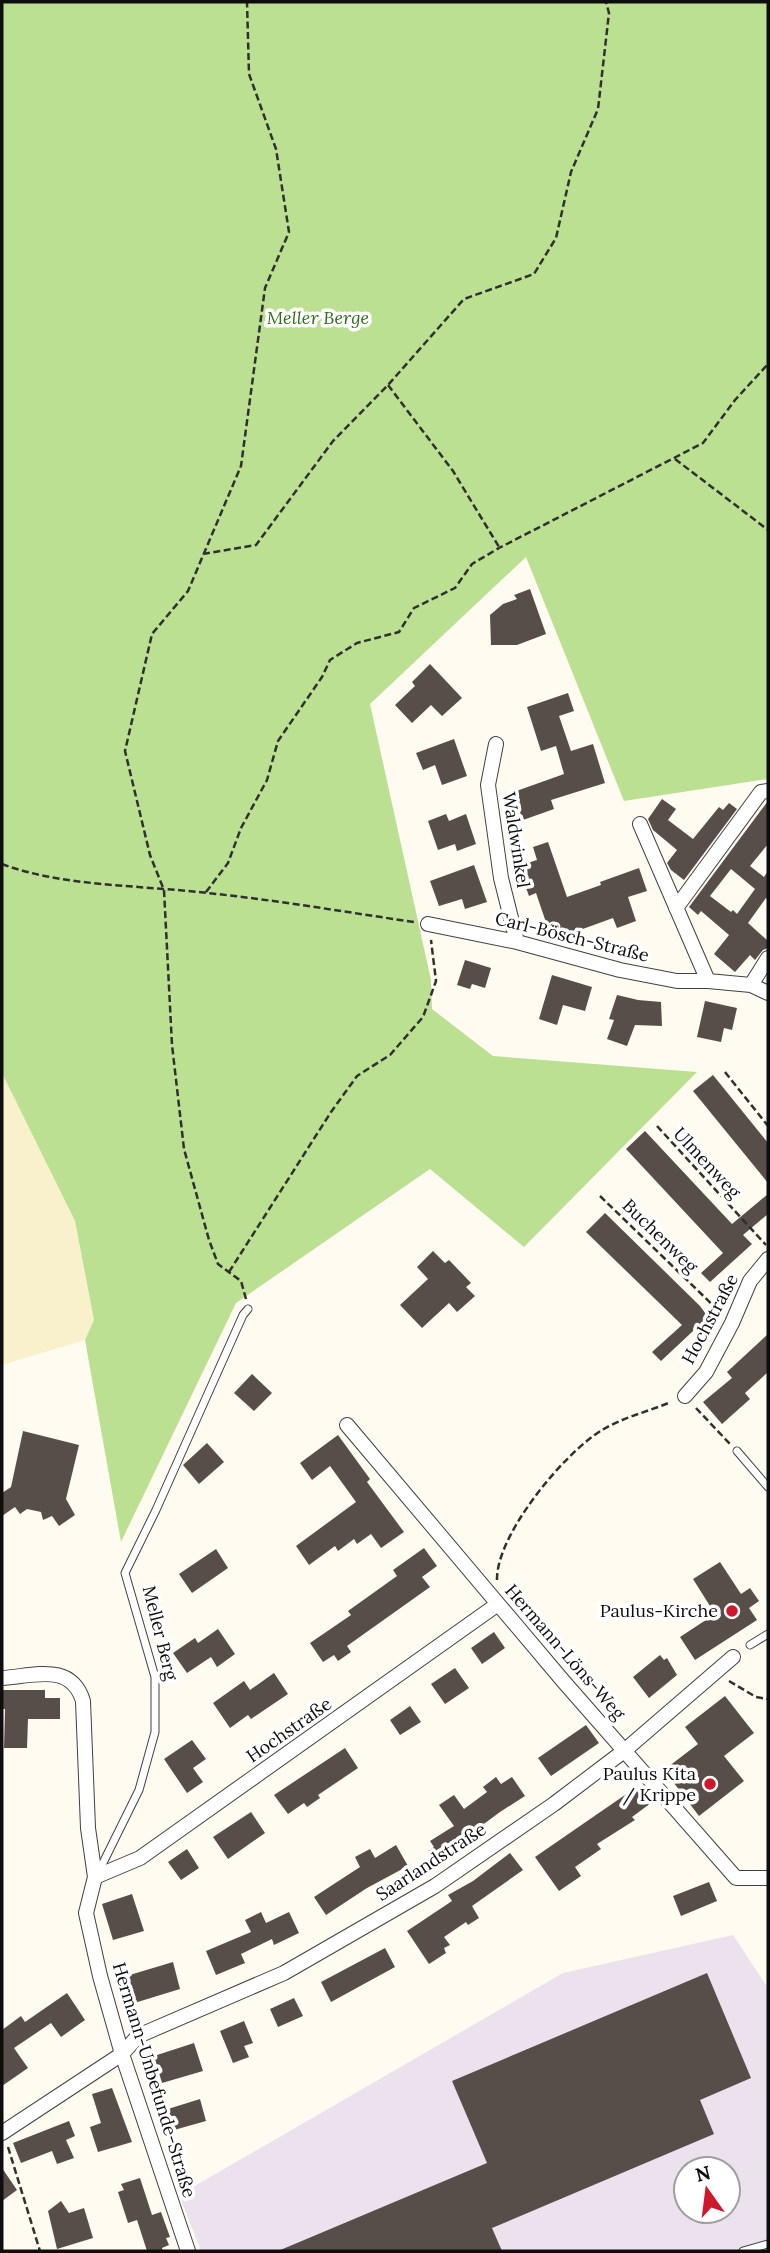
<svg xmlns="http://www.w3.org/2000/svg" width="770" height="2253" font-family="Lora,serif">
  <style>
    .industrial { fill: #ece2ee; fill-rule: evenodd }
    .farmland { fill: #f8f1cc }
    .forest { fill: #bbe092 }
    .building { fill: #584e49; fill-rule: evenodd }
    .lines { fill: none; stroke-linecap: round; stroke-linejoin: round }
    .service-casing { stroke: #414141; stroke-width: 9 }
    .minor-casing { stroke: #414141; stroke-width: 16 }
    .path { stroke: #303030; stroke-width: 2.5; stroke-dasharray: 7 3.5; stroke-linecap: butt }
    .service { stroke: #fff; stroke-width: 7 }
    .minor { stroke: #fff; stroke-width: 14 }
    .poi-dot { fill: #cd182e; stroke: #fff; stroke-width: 2.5 }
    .labels { text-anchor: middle; stroke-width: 7; stroke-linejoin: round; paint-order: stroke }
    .park-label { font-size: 18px; font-style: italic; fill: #306d17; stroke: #fff }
    .street-label { font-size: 18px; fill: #0e0e0e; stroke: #fff }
    .poi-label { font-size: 18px; fill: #0e0e0e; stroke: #fff; text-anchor: end }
  </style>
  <rect width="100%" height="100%" fill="#fffbf0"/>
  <path class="industrial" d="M733,1935L768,1988V2251H201L179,2195L563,1973ZM686,2169H728V2211H686Z"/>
  <path class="farmland" d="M2,1073L75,1221L94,1320L85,1340L2,1365Z"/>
  <path class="forest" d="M2,2H768V779L624,801L526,557L370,704L431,980L432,1009L493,1056L697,1072L524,1247L430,1169L236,1303L121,1542L85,1340L94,1320L75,1221L2,1073Z"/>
  <path class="building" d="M530,589L546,634L517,645H491L490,615L503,604L517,599L514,595Z
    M430,664L462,698L442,716L431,705L412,723L395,705L415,686L412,682Z
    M568,693L574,711L559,716L571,751L593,744L605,783L551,800L554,809L523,820L518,807L511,810L505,795L564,774L556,746L541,751L527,707Z
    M454,739L467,776L442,785L435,765L423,770L416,753Z
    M662,799L676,809L668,820L693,839L719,807L723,810L729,803L737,809L684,880L671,870L667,863L677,850L653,830L648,819Z
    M768,801V844L750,866L764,877L768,871V900L766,898L748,923L768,941V948L763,950L755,960L750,955L735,972L714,954L729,935L701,911L698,915L689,907ZM731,869L755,889L737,914L733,910L731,912L710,896Z
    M446,814L449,821L466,814L476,844L457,851L455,844L438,850L428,821Z
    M548,842L567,897L601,885L600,882L639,868L647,891L628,897L636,921L617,928L613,918L569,934L567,929L550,934L536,893L529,896L518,866L537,860L533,847Z
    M474,865L487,902L465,909L462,899L439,906L430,881Z
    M465,960L491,968L485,988L472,984L470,989L457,985Z
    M552,975L592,987L585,1011L563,1005L557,1025L539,1019Z
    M617,995L638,1000L661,1002L662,1026L635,1025L627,1046L607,1039L614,1020L609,1019Z
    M705,1001L737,1008L732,1030L724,1028L721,1042L697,1037Z
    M713,1075L768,1143V1183L693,1091Z
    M645,1131L732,1224L768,1194V1214L743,1235L752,1244L710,1282L701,1273L723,1253L626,1149Z
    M605,1213L700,1306L708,1317L661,1361L652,1352L682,1325L586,1232Z
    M433,1251L445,1263L449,1260L471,1283L466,1287L475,1296L457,1312L449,1303L422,1328L400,1305L428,1279L417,1267Z
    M768,1334V1372L745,1393L750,1399L722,1424L703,1402L732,1378L727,1372Z
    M252,1374L272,1393L254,1411L234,1393Z
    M23,1431L79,1445L66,1499L75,1515L59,1526L52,1516L43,1520L41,1512L27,1509L20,1514L15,1507L2,1516V1493L11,1487Z
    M338,1435L370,1479L367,1482L404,1532L381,1548L371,1534L357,1544L354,1539L338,1551L335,1546L309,1565L296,1546L356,1502L330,1466L312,1480L300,1463Z
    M207,1443L224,1462L199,1484L183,1465Z
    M424,1548L437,1566L422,1577L430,1587L347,1646L351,1652L338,1661L334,1655L323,1662L310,1643L351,1615L348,1611L397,1576L393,1570Z
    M216,1549L228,1568L192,1593L179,1574Z
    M720,1562L741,1594L750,1588L759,1601L749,1608L757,1620L695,1660L680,1637L715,1614L693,1579Z
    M218,1629L235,1654L217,1667L211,1657L187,1673L173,1653L195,1638L198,1643Z
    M494,1632L505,1648L482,1664L471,1648Z
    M660,1655L664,1660L667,1658L677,1675L649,1698L633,1677Z
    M455,1668L469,1688L445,1704L431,1684Z
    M274,1673L288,1694L251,1719L248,1715L230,1728L213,1703L244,1681L250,1690Z
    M2,1690H45V1698H60V1719H28L27,1748H4L5,1709H2Z
    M725,1696L754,1733L724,1756L744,1781L699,1816L664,1770L698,1744L685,1727Z
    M410,1706L421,1722L400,1735L390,1720Z
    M586,1725L599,1743L551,1776L538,1758Z
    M192,1740L206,1759L193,1768L203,1782L187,1793L164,1759Z
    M345,1748L358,1768L318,1795L320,1798L307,1807L304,1803L288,1814L274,1795Z
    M496,1777L501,1784L512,1777L525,1796L500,1812L434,1861L428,1851L434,1847L430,1841L454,1826L439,1805L454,1795L464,1809L487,1792L483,1787Z
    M638,1786L651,1803L632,1817L635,1820L597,1844L601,1849L575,1867L581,1876L559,1891L535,1857Z
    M251,1812L265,1833L228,1859L213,1837Z
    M396,1845L408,1866L367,1888L326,1915L314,1897L360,1867L355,1857L370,1849L375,1858Z
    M187,1849L199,1868L181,1880L168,1862Z
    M510,1853L523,1870L472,1906L479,1918L468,1925L466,1922L444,1937L450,1945L444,1948L446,1953L429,1964L407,1931L452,1901L448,1895L473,1881Z
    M709,1882L717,1901L681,1916L673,1896Z
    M132,1894L144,1931L113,1940L102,1904Z
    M261,1912L266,1923L289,1912L299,1933L274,1945L272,1939L241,1954L245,1963L216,1975L206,1951L251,1932L245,1920Z
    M385,1948L395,1967L331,2002L321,1982Z
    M173,1962L180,1989L131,2004L123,1977Z
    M707,1973L751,2078L700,2100L714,2134L492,2228L502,2251H278L487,2163L452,2081Z
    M67,1993L85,2020L61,2037L51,2023L14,2048L28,2068L2,2086V2030L21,2016L25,2022Z
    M294,1998L303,2016L278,2027L270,2009Z
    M244,2021L253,2043L244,2046L249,2057L233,2063L220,2031Z
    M194,2043L203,2071L162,2083L154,2056Z
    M112,2088L132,2142L98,2152L90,2127L101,2123L92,2094Z
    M200,2099L206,2121L174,2130L168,2109Z
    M69,2121L75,2136L66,2140L74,2158L57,2164L52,2151L21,2163L13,2143Z
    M2,2168L17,2190L2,2201Z
    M140,2178L152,2215L161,2212L170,2237L166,2238L169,2245L162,2248L163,2251H147L137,2220L128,2223L118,2192L124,2190L121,2184Z
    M61,2201L69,2213L84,2208L93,2238L57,2249L48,2211Z"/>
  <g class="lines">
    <g class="service-casing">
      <path id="service" d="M737,1451L768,1487
        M750,1645L768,1634
        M98,1873L139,1790L155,1732V1677L125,1573L156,1510L243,1315L248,1309
        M743,2251L768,2244"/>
    </g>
    <g class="minor-casing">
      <path id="minor" d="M496,744L488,785L501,878L517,942
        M640,824L708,981
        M676,908L761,792L768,791
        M428,924L517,942L620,970L677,981H708L751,985L768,993
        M751,985L768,958
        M685,1396L706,1372L732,1323L750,1281L768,1259
        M347,1425L564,1682L736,1878H768
        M2,1678C34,1676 71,1662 83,1701L88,1828L95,1877L86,1913L100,1976L122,2054L188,2251
        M95,1877L140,1858L498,1604
        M2,2133L122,2054L138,2036L284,1973L435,1886L554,1804L624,1751L733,1657"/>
    </g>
    <path class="path" d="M388,385L453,471L499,547
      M675,459L768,530
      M203,554L256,545L333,441L388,385L464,299L534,274L556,238L571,172L598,109L609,13L606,2
      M2,864C63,887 142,885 207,893C276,900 345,912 414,922
      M206,892L228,863L241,828L267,780L278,741L322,677L330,660L357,643L399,632L414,608L455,588L472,564L499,548L703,443L735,400L768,364
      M725,1072L768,1126
      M657,1126L766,1245
      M600,1196L721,1313
      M229,1272L331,1112L357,1076L390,1055L423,1017L436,981L431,940
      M246,1299L241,1281L218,1264L209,1240L184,1149L172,1045L164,890L150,855L125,751L152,634L188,591L241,466L265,288L289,232L276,149L249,74L247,2
      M696,1408L730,1444
      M497,1580C496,1535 564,1453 602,1430C622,1418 649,1411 671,1402
      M729,1681L756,1697L768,1699
      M8,2147L40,2251"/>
    <use href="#service" class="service"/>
    <use href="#minor" class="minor"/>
  </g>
  <g class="poi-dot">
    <circle cx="732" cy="1611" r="7"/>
    <circle cx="710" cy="1784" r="7"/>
  </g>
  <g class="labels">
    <g class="park-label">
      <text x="318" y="324">Meller Berge</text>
    </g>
    <g class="street-label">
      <text transform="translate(516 840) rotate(81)" y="6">Waldwinkel</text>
      <text transform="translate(572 937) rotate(14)" y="6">Carl-Bösch-Straße</text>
      <text transform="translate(707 1163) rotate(47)" y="6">Ulmenweg</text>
      <text transform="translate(660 1236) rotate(44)" y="6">Buchenweg</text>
      <text transform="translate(710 1319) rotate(-62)" y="6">Hochstraße</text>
      <text transform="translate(160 1633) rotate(76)" y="6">Meller Berg</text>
      <text transform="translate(565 1652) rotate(49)" y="6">Hermann-Löns-Weg</text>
      <text transform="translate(289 1730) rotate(-35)" y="6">Hochstraße</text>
      <text transform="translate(431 1862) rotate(-33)" y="6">Saarlandstraße</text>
      <text transform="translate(154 2080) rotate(73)" y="6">Hermann-Unbefunde-Straße</text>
    </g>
    <g class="poi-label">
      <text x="718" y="1617">Paulus-Kirche</text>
      <text x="696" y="1780">Paulus Kita<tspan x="696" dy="21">/ Krippe</tspan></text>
    </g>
  </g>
  <rect width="770" height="2253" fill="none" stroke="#0e0e0e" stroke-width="7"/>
  <g transform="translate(707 2190) rotate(346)"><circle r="33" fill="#ffffff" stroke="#9f9f9f" stroke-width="2"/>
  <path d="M0-5L12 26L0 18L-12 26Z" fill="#cd182e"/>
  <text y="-10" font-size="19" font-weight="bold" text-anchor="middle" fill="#0e0e0e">N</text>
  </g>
</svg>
